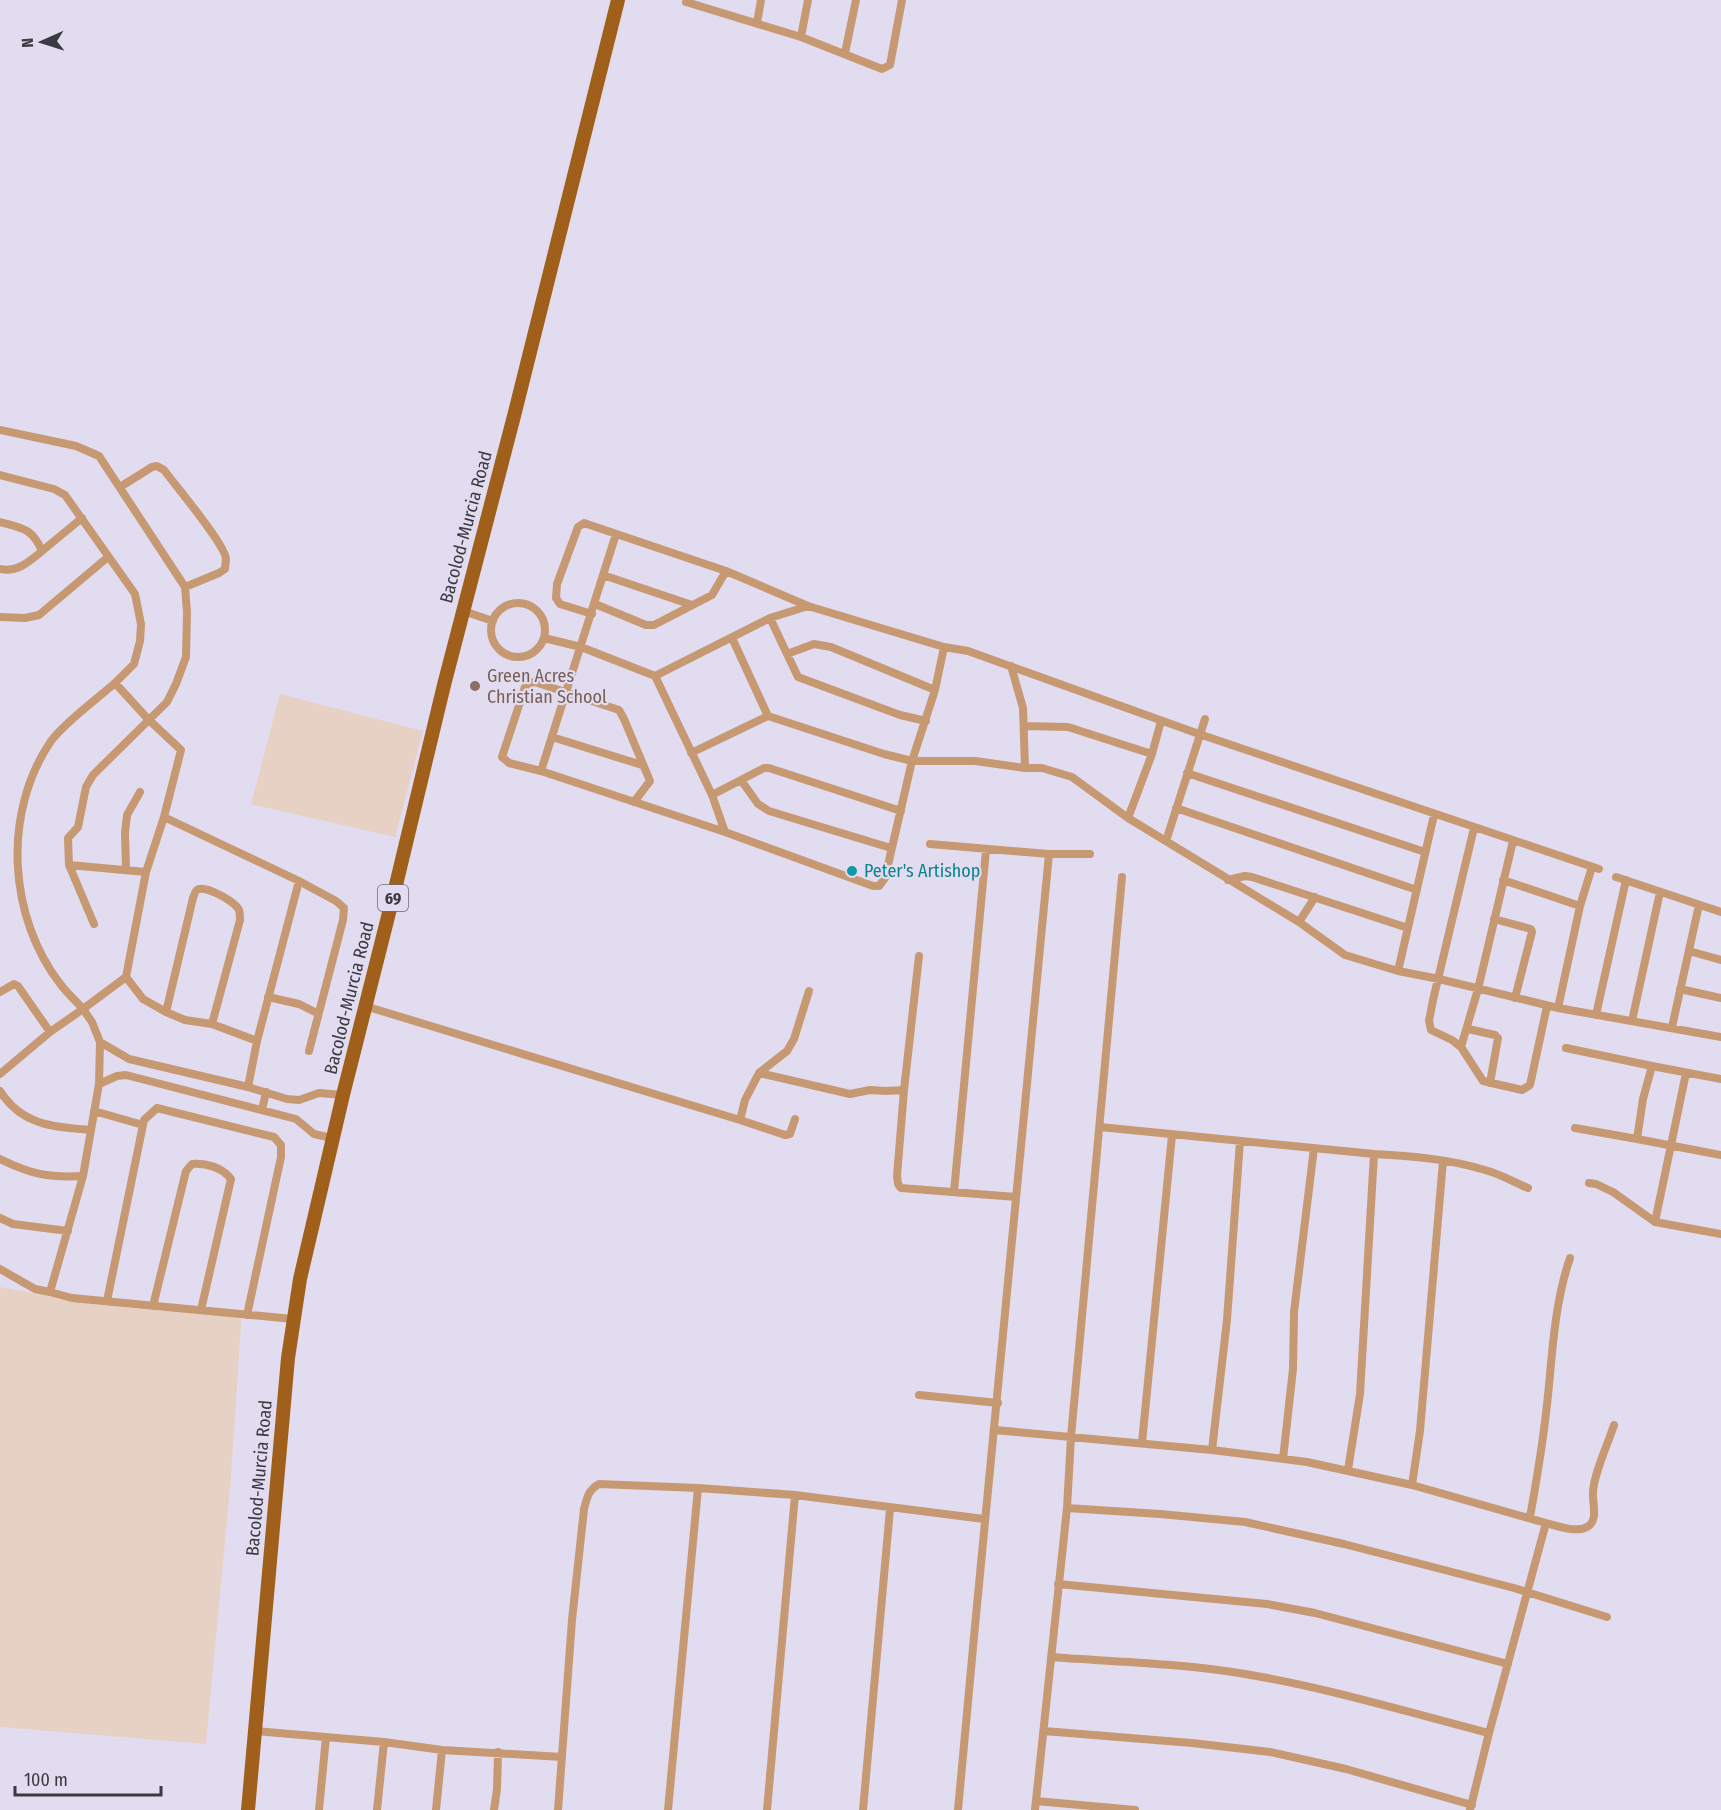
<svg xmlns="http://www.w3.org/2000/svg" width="1721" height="1810" font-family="'Fira Sans Condensed',sans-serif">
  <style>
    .industrial { fill: #e6d1c4 }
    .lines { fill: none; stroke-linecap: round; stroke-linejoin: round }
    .minor { stroke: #c69972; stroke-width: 8 }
    .primary { stroke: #a05f1b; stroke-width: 14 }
    .education-dot { fill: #8d6e63; stroke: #e2dcf0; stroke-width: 2 }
    .culture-dot { fill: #0f9aa8; stroke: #e2dcf0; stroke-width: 2 }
    .labels { text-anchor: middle; stroke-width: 4.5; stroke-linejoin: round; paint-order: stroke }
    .shield { fill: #e2dcf0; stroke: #6d6a76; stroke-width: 1.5 }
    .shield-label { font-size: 16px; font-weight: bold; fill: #3b3941 }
    .street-label { font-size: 18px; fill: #3b3941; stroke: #e2dcf0 }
    .education-label { font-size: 18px; fill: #785e54; stroke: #e2dcf0; text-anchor: start }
    .culture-label { font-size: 18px; fill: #0d838f; stroke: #e2dcf0; text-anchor: start }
  </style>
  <rect width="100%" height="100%" fill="#e2dcf0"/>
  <path class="industrial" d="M280,694L423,731L395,837L251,804Z
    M0,1287L40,1294L242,1310L231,1477L206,1744L0,1727Z"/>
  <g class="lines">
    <path class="minor" d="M686,2L801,37L882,69L890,65L902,0
      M757,23L761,0
      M801,37L808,0
      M845,53L856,0
      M0,430L76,446L99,456L185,587L187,612L186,657L176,684L167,702L93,775L86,787L78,827L68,838L69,865L94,924
      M0,475L54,489L65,495L135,594L141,624L140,641L134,664L115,683L148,719L181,750L164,817L146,872L126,977L83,1009L92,1022L100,1042L99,1084L83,1176L50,1292L72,1298L293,1319
      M120,487L152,467L157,466L164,470C175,485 225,544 226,559C226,560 225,568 225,569L219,573L185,587
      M0,522C22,528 32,528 42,551L82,518
      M0,569C17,573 30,561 42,551
      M603,575L692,605
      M491 630a27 27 0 1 1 54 0a27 27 0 1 1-54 0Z
      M595,604L646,625H654L712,595L726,571
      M463,611L493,621
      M592,614L560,604L556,598L557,584L578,527L584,523L726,571L808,606L944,647L968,651L1199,734L1599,869
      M0,617L25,618L39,615L108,557
      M770,618L798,677L900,715L926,721
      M544,638L581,647L655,676L712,795L725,832
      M732,638L768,716
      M787,654L814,644L831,647L935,690
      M1011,666L1023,708L1025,768
      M655,676L770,618L808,606
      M1025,726L1068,727L1152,754
      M552,737L642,765
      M691,753L768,716L884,754L912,761H975L1025,768H1042L1072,777L1128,818L1299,922L1345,955L1398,971L1439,979L1558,1008L1721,1037
      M541,771L616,534
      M1187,773L1425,852
      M741,780L758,804L769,811L891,848
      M712,795L764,768H769L901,811
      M634,802L650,781L624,719L619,710L535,682L529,683L525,687L502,757L509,763L541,771L725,832L873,886H879L885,878L912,761L935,690L944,647
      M1176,808L1417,890
      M164,817L299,881L336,901L344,908L343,920L309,1051
      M1128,818L1152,754L1161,721
      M1474,828L1433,1000L1429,1021L1431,1030L1452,1040L1461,1047L1483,1081L1522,1090L1530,1085L1547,1006
      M1166,841L1205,719
      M930,844L1049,854C1019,1172 987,1491 958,1810
      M1049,854H1090
      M69,865L146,872
      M126,870L125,833L127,815L140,792
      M1616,877L1721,912
      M1228,880L1245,876L1252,877L1408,928
      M1503,880L1580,906
      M1494,919L1531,929L1532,932L1515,998
      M1299,922L1315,897
      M1689,951L1721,960
      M1398,971L1434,815
      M126,977L143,999L166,1012L185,1020L212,1024L257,1041L299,881
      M1680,989L1721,998
      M0,992L14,984L18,986L50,1032
      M268,997L299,1004L317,1013
      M365,1006L740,1120
      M1558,1008L1580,906L1592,867
      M166,1012L193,898C194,896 195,891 197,890C204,884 236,902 239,910C240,913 240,917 240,920L212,1024
      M1596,1015L1626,880
      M1632,1021L1660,892
      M1672,1027L1699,905
      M1468,1029L1495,1035L1498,1038L1490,1083
      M100,1042L129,1059L248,1087L287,1099L299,1100L319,1093L343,1095
      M1461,1047L1478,989L1513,841
      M1566,1048L1652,1066
      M759,1073L850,1094L870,1090L886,1091L904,1090L897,1176L898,1184L901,1188L1016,1197
      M0,1074L50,1032L83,1009C76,1001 68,994 61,985C8,917 2,813 51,741C65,722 97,699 115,683
      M99,1084L117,1076L126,1075L296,1119L314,1134L332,1138
      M248,1087L257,1041
      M904,1090L919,956
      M0,1091C22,1126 55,1127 91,1130
      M262,1110L266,1092
      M94,1111L143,1125
      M795,1119L790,1134L785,1135L740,1120L745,1100L759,1073L787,1051L794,1039L809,991
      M1100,1127L1374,1154
      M1575,1128L1637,1139L1643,1099L1652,1066L1721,1079
      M1637,1139L1721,1155
      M0,1159C31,1174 48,1178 83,1176
      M1443,1161L1420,1431L1412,1485L1546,1523C1557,1526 1576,1533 1587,1527C1599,1521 1592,1502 1593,1492C1594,1473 1608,1444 1614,1425
      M1589,1183L1596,1184L1613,1192L1655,1222L1721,1234
      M954,1192L986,850
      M0,1218L13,1224L68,1231
      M1655,1222L1686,1073
      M0,1269L35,1289L50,1292
      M107,1301L144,1120L157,1108L274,1137L281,1145V1157L247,1315
      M153,1306L186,1171L192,1164C206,1163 222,1167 231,1179L201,1310
      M919,1395L998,1403
      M995,1430L1212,1450L1307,1462L1412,1485
      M1142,1443L1172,1135
      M1212,1450L1227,1320L1240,1141
      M1283,1459L1293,1369L1294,1312L1314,1148
      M1348,1470L1360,1394L1374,1154C1411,1156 1449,1159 1485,1170C1500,1174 1514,1182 1528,1188
      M1067,1508L1160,1514L1245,1522L1344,1544L1514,1588L1607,1617
      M1530,1517C1538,1473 1545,1429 1549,1385C1553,1342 1556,1299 1570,1258
      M1058,1584L1267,1604L1315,1613L1508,1664
      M1051,1657C1115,1662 1182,1663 1245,1674C1328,1688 1408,1712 1489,1733
      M255,1731L384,1742L442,1750L562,1757
      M1044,1731L1192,1743L1270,1752L1346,1769L1472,1805
      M1036,1801L1135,1810
      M319,1810L326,1737
      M377,1810L384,1742
      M436,1810L442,1750
      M494,1810L497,1789L498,1752
      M558,1810L572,1620L584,1509C587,1498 588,1490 599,1484L698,1488L795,1495L984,1519
      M668,1810L698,1488
      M767,1810L795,1495
      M863,1810L890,1509
      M1035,1810L1067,1508L1071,1437L1122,877
      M1470,1810L1489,1733L1546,1523"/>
    <path class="primary" d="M248,1810L288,1358L300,1279L343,1095L395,889L444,685L514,416L618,0"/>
  </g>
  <circle class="education-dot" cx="475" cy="686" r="6"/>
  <circle class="culture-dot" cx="852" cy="871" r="6"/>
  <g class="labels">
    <rect class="shield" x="378" y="885" width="30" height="26" rx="4.5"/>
    <g class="shield-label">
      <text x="393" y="904">69</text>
    </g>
    <g class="street-label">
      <text transform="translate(466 527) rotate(-75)" y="6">Bacolod-Murcia Road</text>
      <text transform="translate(349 998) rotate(-76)" y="6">Bacolod-Murcia Road</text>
      <text transform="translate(259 1478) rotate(-85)" y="6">Bacolod-Murcia Road</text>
    </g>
    <g class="education-label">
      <text x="487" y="682">Green Acres<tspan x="487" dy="21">Christian School</tspan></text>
    </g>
    <g class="culture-label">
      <text x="864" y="877">Peter's Artishop</text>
    </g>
  </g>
  <g transform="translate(42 42) rotate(267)" stroke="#e2dcf0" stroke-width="4.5" paint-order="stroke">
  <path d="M0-4.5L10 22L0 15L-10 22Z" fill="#3b3941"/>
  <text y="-9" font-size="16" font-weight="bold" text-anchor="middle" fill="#3b3941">N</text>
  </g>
  <path d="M15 1786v9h146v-9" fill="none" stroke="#3b3941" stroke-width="3"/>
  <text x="24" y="1786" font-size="18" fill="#3b3941" stroke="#e2dcf0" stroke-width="4.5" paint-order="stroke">100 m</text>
</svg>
